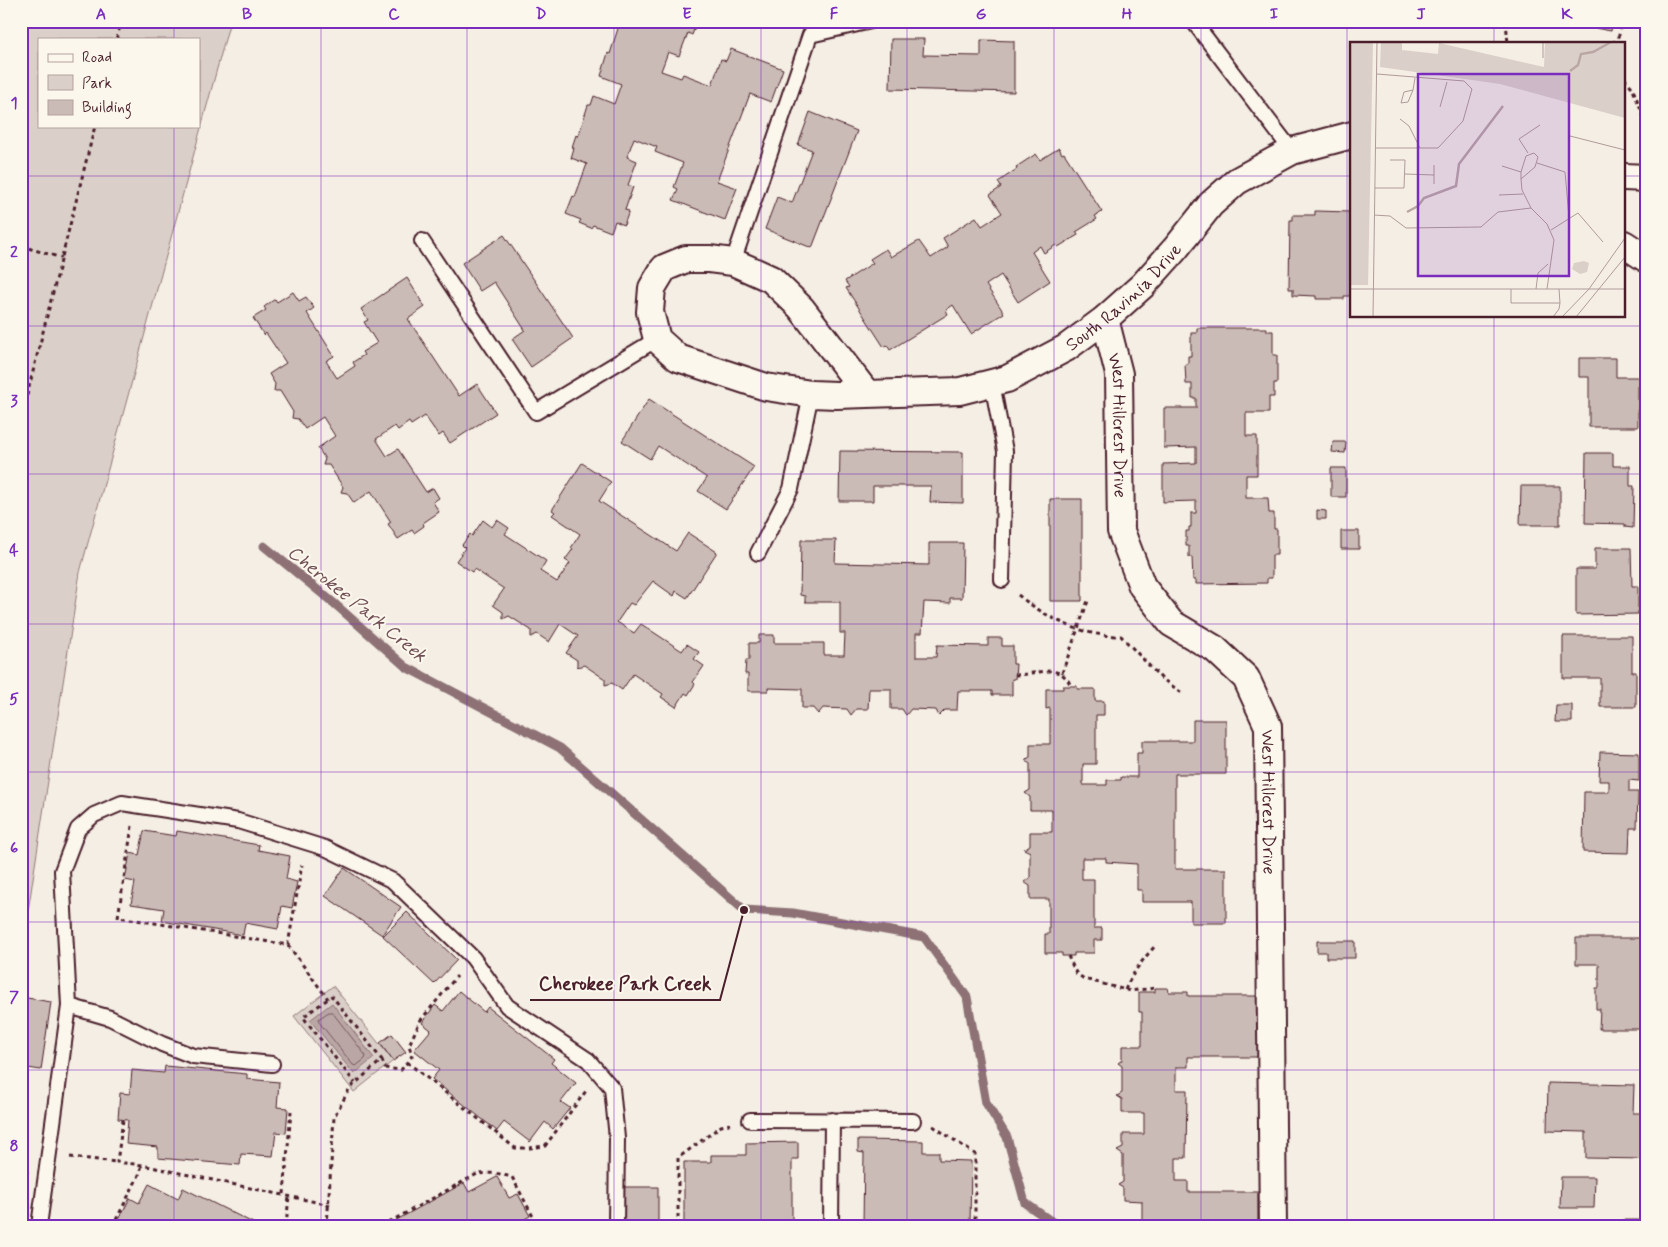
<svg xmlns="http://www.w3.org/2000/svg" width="1668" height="1247" font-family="Mynerve,sans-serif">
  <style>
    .green { fill: #dbd0c9; stroke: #92787a; fill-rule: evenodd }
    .water { fill: #baa7a5; stroke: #8d7174 }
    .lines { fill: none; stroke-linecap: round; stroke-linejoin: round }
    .shore { stroke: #77555c; stroke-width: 1 }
    .stream { stroke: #8d7174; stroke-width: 9 }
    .building { fill: #cabbb6; stroke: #4a1f2b }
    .service-casing { stroke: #4a1f2b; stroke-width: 18 }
    .minor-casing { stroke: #4a1f2b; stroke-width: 30 }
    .path { stroke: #4a1f2b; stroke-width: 3; stroke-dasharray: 4 4; stroke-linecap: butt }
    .service { stroke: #fbf7ec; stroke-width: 14 }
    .minor { stroke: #fbf7ec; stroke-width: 26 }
    .grid { fill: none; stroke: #7b2cbf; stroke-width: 1; stroke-opacity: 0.55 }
    .labels { text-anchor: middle; stroke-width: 4; stroke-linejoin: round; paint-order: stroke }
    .street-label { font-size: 18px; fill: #4a1f2b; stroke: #fbf7ec }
    .water-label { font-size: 19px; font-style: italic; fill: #714f56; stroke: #fbf7ec }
    .inset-river { fill: none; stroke: #baa7a5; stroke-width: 2.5 }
    .inset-road { fill: none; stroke: #b09b9a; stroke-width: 1 }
    .view { fill: #7b2cbf; fill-opacity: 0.15; stroke: #7b2cbf; stroke-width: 2.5 }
    .inset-edge { fill: none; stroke: #4a1f2b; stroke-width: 2.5 }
    .leader { fill: none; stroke: #4a1f2b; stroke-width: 2 }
    .callout-dot { fill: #4a1f2b; stroke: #fbf7ec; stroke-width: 2 }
    .callout-label { font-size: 19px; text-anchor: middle; font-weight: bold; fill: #4a1f2b; stroke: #fbf7ec; stroke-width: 4; stroke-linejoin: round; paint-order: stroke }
    .neatline { fill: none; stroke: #7b2cbf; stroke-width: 2 }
    .grid-label { font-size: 16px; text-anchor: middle; font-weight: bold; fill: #7b2cbf }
  </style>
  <rect width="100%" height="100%" fill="#f4eee4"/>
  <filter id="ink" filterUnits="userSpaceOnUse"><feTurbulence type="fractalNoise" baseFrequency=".02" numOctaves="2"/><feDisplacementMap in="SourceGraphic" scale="10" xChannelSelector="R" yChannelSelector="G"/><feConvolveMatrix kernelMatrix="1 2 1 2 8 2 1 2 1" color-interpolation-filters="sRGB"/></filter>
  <g filter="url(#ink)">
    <path class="green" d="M21,21H230L80,572L21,957ZM39,39H199V126H39Z
      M333,986L393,1061L354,1092L294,1016Z"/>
    <path class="water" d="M332,1003L374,1058L354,1074L310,1020Z"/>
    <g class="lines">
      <path class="shore" d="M329,1012H332L366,1056L365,1059L356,1066L353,1065L319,1022V1019Z"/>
      <path class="stream" d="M264,546L336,605L406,667L560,748L744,910L793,913L924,937L967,997L986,1103L1007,1137L1025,1203L1058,1226"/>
    </g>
    <path class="building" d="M623,21H697L692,35L688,33L679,56L668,52L661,71L681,78L683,74L712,85L721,59L726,61L731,49L783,69L771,102L750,94L717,181L737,188L725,220L673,200L678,189L674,187L683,163L655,152L657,147L634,138L627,157L637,161L628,185L633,187L625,210L629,211L624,225L615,221L611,232L593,225L591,228L579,223L581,220L566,214L573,196L575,197L587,164L571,158L574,148L572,147L576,135L578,137L588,105H591L594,96L614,104L621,84L601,76L608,53L610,54L620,22L622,23Z
      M1545,21H1613L1611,31L1573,24L1572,30L1544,25Z
      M891,39H924L923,55L981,56V40L1014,41V92L890,89Z
      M810,112L857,131L812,248L765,229L777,197L792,203L812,150L798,145Z
      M1059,148L1062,154L1064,153L1102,212L1095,216L1097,219L1076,232L1078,235L1058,247L1056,245L1044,253L1040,246L1032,252L1050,281L1018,302L1001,275L986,285L1004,313L971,334L953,305L946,310L948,314L890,350L887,345L884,347L846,288L849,287L845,281L873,263L870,259L886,249L891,257L919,241L931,258L948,247L943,238L976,217L982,226L1002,213L990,195L1001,187L998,182L1017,169L1016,167L1036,154L1040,160Z
      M1315,211L1350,212L1349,215H1352V296H1344V299H1316V296L1293,295V289H1289L1290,220H1293V215H1315Z
      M504,235L573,338L531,367L512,339L525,330L494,282L480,291L462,263Z
      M407,278L425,307L408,319L459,396L477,384L496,413L450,443L443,433L439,436L425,416L411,425L409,422L398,430L395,426L376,439L387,456L398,449L426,492L433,488L439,498L433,502L439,512L423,523L424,526L414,533L412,530L398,539L388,524L391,522L371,491L354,503L347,493L341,492L343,487L329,465H323L325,459L318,448L335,436L323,417L305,429L298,419L292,418L293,412L280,391H274L275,384L269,374L286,363L266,333L264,335L253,318L266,310L264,307L275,299L277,302L293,292L299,301L306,297L314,308L307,313L334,356L326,361L337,378L355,366L353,362L364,355L362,352L377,343L364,322L368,320L361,309Z
      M1197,328H1267V331H1273V355H1277V383H1274V397H1269V413H1246V436H1257V475H1246V498H1268L1269,513H1274V529H1277V555H1272V578H1267V583L1196,584V580H1193L1192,557H1189V546H1186V531H1189V527H1191V513H1196V501L1163,502V464L1196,463V447L1164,448V408H1196V398H1192V384H1186L1185,364H1188V356H1191V333H1197Z
      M1579,358H1616V377H1638V427H1589V377H1579Z
      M649,399L754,467L726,509L698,491L707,478L658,446L650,459L622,441Z
      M1333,442H1346L1345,453L1332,452Z
      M840,451L963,452V503L930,502L931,486H873V501H839Z
      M1586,453H1613V466H1630V486H1634L1633,528L1625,527V524L1585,523Z
      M582,463L611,482L599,501L676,551L688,533L717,552L687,598L676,591L674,596L653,581L634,605L630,603L617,622L634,633L641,624L682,651L687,644L699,652L694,659L704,666L693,682L695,684L688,695L685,693L676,707L661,697L663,694L633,674L622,690L612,683L605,685V679L584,665L577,667V660L566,653L578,636L560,624L549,642L537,634L531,637V630L509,616L503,619V612L493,605L504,589L474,569L472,572L456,561L465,548L462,545L470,534L472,536L483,520L492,527L497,520L509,528L505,534L546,561L540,571L557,582L570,563L565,560L573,549L571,548L580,534L552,515L555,512L552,510Z
      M1331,468H1346V497H1331Z
      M1521,486H1560V525H1520Z
      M1050,499H1082V601H1050Z
      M1317,510L1326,511V519H1317Z
      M1341,531H1359V549H1341Z
      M801,540H836L835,563L929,565V543H963L962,598H950V603L924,602L922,633H916V657H936L937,645L988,646V638H1002V646H1013V664H1016L1015,679H1012V695H992V691H958L957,710H945L939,716L936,710L911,709L906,715L902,709H891V689H869L868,709H856L851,715L847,709L823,708L818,714L813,708H802V689L768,688V691H748V674H745L746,660H749V643H759V635H774V643H824V655H844L845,633H840V602H805V596L800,595Z
      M1595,548H1631L1632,586H1638V614L1576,615V569H1595Z
      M1563,636H1632V672H1636V707H1600V678H1563Z
      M1063,686H1077V689H1095V701H1104V715H1096V764H1083V785H1107V780H1121V777H1137V753H1142V741H1193V720H1226V774H1175V869H1226V923H1191V902H1142V890H1137V864L1106,862V858H1082V879H1094V928H1102V940H1094V953H1074V956H1062V953H1045V934H1049V899H1030V886L1024,882L1030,878V852L1024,849L1030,845V832H1052V810H1030V797L1025,793L1030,790V764L1025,760L1030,757V744H1050V708L1046,709V689H1063Z
      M1556,705H1572V722H1555Z
      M1600,752L1639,753V781L1629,780V792H1638L1637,828H1630L1629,853L1583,852L1584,792H1609V781H1599Z
      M144,831L176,836L177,831L259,845L258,850L290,856L286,879L297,882L292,908L282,906L278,929L245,923L243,935L162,921L164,909L131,904L135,882L125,880L130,853L139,855Z
      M344,868L401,907L382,935L325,896Z
      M407,912L457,960L434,984L383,936Z
      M1576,938H1645L1647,1024H1644V1029H1599L1600,1009H1596V988H1599V964H1576Z
      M1317,941H1355V958H1326V952H1317Z
      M1155,988H1168L1169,992H1188V996H1258V1057H1188V1067H1176V1090H1187L1186,1158H1176V1181H1188V1192H1258V1226H1142V1201L1123,1200V1188L1118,1185L1123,1182V1155L1117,1151L1123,1148V1134H1144V1113H1122V1099L1117,1096L1122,1093V1066L1118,1063L1122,1060V1046H1142V1012H1139V992H1155Z
      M459,991L484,1012L488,1007L554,1059L551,1063L576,1083L561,1102L570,1108L553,1129L545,1122L530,1142L504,1122L497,1131L432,1079L439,1070L414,1050L431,1030L422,1023L435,1005L443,1011Z
      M21,997L51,1002L41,1070L21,1067Z
      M392,1034L406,1052L393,1061L380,1043Z
      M165,1066L247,1074V1079L279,1082L277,1107L288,1108L286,1133L276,1132L273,1156L241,1154L240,1165L158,1158V1147L126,1144L128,1120L118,1119L120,1093L130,1094L132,1070L164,1073Z
      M1548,1083L1634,1085L1633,1113H1646V1159L1586,1158V1132L1547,1131Z
      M858,1140L923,1141V1152H939V1160L971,1161L970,1226H863L864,1153L858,1152Z
      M798,1142V1159H792V1226H684V1162H711V1155H746V1143Z
      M21,1170L28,1171L21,1223Z
      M497,1177L509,1198L518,1194L530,1216L521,1221L524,1226H393L391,1223L464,1183L469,1192Z
      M1561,1177H1595L1594,1208H1560Z
      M149,1184L178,1199L183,1188L257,1225L122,1226L117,1223L130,1198L139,1203Z
      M624,1187H658V1226H624Z
      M1622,1220H1647V1226H1622Z"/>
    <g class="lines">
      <g class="service-casing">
        <path id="service" d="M1193,21L1292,151
          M422,241L536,412L657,339
          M733,262L810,35L871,21
          M992,383L1005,451L1002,580
          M758,553L791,489L811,394
          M69,1006L110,1018L162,1044L193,1056L272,1064
          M750,1120L913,1121
          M39,1226L69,1006L62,871L78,829L94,815L122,803L238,821L325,848L393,881L473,958L507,1006L588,1060L612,1088L617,1138L616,1226
          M831,1226L832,1120"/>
      </g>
      <g class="minor-casing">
        <g id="minor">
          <path d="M1624,177L1647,178"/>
          <path d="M1624,244L1647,259"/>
          <path id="s1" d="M1105,319L1119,374L1121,531L1142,586L1171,623L1215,649L1246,678L1268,726L1273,1226"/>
          <path id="s2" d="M867,394L801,308L771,279L733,262L709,259H686L664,268L652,288L650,312L657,339L678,358L766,387L811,394L837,395L867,394L960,391L1007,379L1066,348L1105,319L1143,285L1176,248L1211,204L1237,181L1292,151L1352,135"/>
        </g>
      </g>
      <path class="path" d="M1506,21L1508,44
        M117,39L121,21
        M1613,44L1619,35L1622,21
        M1624,78L1632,87L1647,125
        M21,246L62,258
        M21,419L95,126
        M1018,595C1047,618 1083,637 1121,636L1161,678L1182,693
        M1062,673L1089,598
        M1015,675C1037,675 1060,661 1071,686
        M132,826L118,917L288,945L302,865
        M288,945L328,999
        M1068,956L1076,973L1084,979L1130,991L1155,988
        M1125,990C1133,972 1143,959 1156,945
        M382,1060L385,1068L401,1070L412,1056L409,1045L420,1021L457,976
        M407,1062L515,1148H530L545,1146L586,1091
        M123,1120L117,1162L142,1165L330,1205
        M933,1126L975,1154V1226
        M70,1157L117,1162
        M284,1194L291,1111
        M116,1220L139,1175L142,1165
        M286,1226L289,1196
        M327,1226L334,1117L350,1088L382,1060L332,996L303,1017L355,1083
        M382,1226L477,1174L495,1173L512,1177L538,1226
        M678,1226V1158L721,1126L730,1124"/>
      <use href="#service" class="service"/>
      <use href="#minor" class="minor"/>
    </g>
  </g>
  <path class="grid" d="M174,21V39M321,21V1226M467,21V1226M614,21V1226M761,21V1226M907,21V1226M1054,21V1226M1201,21V1226M1347,21V1226M1494,21V44M174,126V1226M21,176H1352M1624,176H1647M1494,316V1226M21,326H1647M21,474H1647M21,624H1647M21,772H1647M21,922H1647M21,1070H1647"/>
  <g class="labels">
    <g class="street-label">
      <text dy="6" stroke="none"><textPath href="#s2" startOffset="846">South Ravinia Drive</textPath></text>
      <text dy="6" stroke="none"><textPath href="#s1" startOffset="108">West Hillcrest Drive</textPath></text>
      <text dy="6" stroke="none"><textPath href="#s1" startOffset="542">West Hillcrest Drive</textPath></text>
    </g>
    <g class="water-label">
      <text transform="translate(358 603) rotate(39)" y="7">Cherokee Park Creek</text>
    </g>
  </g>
  <g transform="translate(1350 42)">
    <rect width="275" height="275" fill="#f4eee4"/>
    <path d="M0,0H23L18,243H0ZM31,0L52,1V8L88,12L89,1L194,25L195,0H275V76L150,42L30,25ZM234,219L239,221L237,230L230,232L222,227L224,221Z" fill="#dbd0c9"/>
    <path class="inset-river" d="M220,29L228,23L231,12L243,10L261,0M57,170L68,164L74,156L106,144L109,122L153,64"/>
    <path class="inset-road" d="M193,16V0M63,48L54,50L51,61L58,60L63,48L65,36M90,65L97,40M50,77L59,84L70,106M220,94L275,108M25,106H88L113,79L122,47L114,39L27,32M178,111L169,97L190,83M187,121L215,130L219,175M152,124L171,130M55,132L84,133M171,137L185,125L188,115L184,111L176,114L171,130V137L172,148L181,166L197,182L204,198L197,247M84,142V123M25,146H54L55,118H40M149,153L173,152M24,173L40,174L56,186L131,185L148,170L181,166M201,188L228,171L253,200M0,247H275M161,247V261H210L209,247M186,247L188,231L198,222M23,275L27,0M203,275L209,267L210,261M212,275L239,247L275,196M226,275L275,215"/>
    <path class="view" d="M68,32H219V234H68Z"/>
    <rect width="275" height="275" class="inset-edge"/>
  </g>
  <path class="leader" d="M744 910L720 1000H530"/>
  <circle class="callout-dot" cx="744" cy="910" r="5"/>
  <g class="callout-label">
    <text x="625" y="990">Cherokee Park Creek</text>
  </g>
  <rect width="1668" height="1247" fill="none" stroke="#fbf7ec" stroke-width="55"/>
  <rect x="38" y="38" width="162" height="90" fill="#fbf7ec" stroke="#b4a19f"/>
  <rect x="48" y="54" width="25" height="8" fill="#fbf7ec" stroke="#b4a19f"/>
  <text x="82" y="62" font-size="15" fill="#4a1f2b">Road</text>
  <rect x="48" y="75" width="25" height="15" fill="#dbd0c9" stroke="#b4a19f"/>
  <text x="82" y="88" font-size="15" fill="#4a1f2b">Park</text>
  <rect x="48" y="100" width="25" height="15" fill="#cabbb6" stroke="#b4a19f"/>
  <text x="82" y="112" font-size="15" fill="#4a1f2b">Building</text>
  <rect x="28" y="28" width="1612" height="1192" class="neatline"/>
  <g class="grid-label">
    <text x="101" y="19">A</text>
    <text x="247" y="19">B</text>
    <text x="394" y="19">C</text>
    <text x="541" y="19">D</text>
    <text x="687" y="19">E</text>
    <text x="834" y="19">F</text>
    <text x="981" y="19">G</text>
    <text x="1127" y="19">H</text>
    <text x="1274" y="19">I</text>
    <text x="1421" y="19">J</text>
    <text x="1567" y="19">K</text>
    <text x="14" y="108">1</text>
    <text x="14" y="257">2</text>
    <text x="14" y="406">3</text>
    <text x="14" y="555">4</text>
    <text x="14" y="704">5</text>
    <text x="14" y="853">6</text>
    <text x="14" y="1002">7</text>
    <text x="14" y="1151">8</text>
  </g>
</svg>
